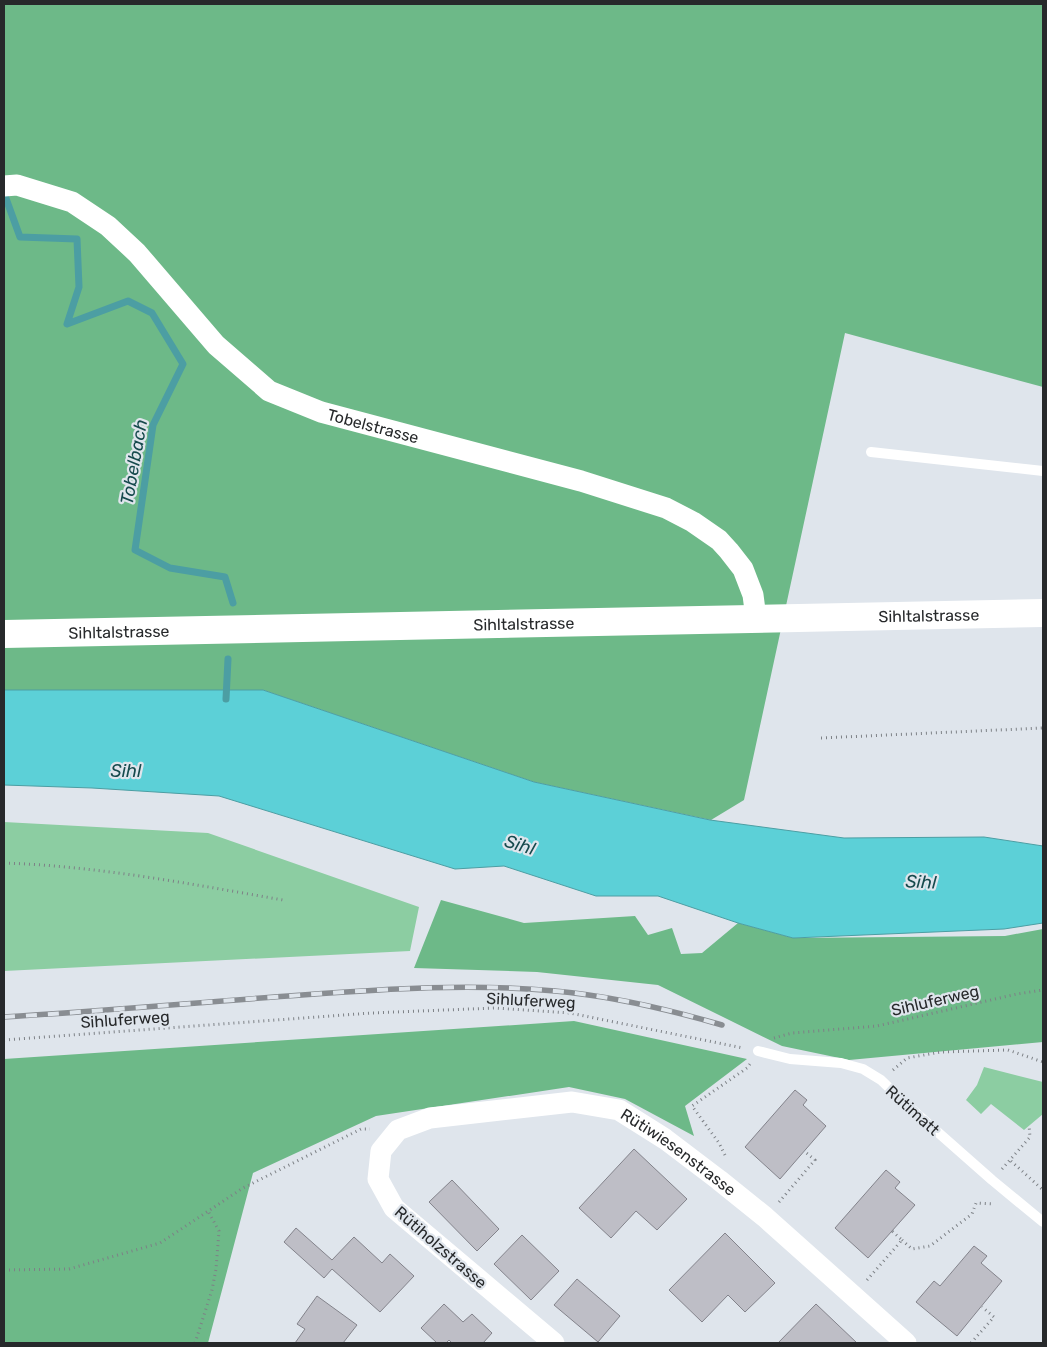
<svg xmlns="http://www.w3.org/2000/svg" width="1047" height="1347" font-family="Rubik,sans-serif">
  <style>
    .green { fill: #8ccda2 }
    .forest { fill: #6db988 }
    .water { fill: #5cd0d7; stroke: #4c9ea3 }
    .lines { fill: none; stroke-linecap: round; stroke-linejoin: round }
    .stream { stroke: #4c9ea3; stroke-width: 7 }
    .building { fill: #bebec6; stroke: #83838b }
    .path { stroke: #7d8186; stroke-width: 3; stroke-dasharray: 1 4; stroke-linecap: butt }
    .service { stroke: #fff; stroke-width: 10 }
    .minor { stroke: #fff; stroke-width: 21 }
    .primary { stroke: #fff; stroke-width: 28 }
    .rail-casing { stroke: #898d92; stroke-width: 5.5 }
    .rail { stroke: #dfe5ec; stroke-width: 4; stroke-dasharray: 11; stroke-linecap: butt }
    .labels { text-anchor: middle; stroke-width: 4.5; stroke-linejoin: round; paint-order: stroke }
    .street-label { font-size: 16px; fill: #27292b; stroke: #dfe5ec }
    .water-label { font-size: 18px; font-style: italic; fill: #164a4d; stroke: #dfe5ec }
  </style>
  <rect width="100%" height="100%" fill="#dfe5ec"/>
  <path class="green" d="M4,822L208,833L419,907L410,951L4,971Z
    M984,1067L1043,1082V1114L1024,1130L991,1104L981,1114L966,1100L977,1085Z"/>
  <path class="forest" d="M4,4H1043V387L845,333L744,800L711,820L534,782L263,690H4Z
    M441,900L524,923L635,916L648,935L672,928L681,954L702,953L738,923L793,938L1005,936L1043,929V1042L849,1060L782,1046L658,985L537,972L414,968Z
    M574,1021L747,1059L685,1106L694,1136L625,1099L569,1087L376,1116L253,1173L208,1343H4V1059Z"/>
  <path class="water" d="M4,690H263L534,782L710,820L844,838L984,837L1043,846V923L1004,929L793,938L738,923L658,896H596L504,866L455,869L219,796L92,788L4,785Z"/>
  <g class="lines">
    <path class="stream" d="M4,193L20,237L77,239L79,287L67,324L128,301L152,313L183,364L153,425L135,550L170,568L225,577L233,603
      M226,699L228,659"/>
  </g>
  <path class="building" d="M795,1090L807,1100L803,1105L826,1126L780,1179L745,1147Z
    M634,1149L687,1199L657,1230L636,1211L611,1238L579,1208Z
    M886,1170L900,1182L895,1188L915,1205L868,1258L835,1228Z
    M452,1180L499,1229L477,1251L429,1202Z
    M296,1228L332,1260L354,1237L382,1263L390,1254L414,1276L380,1312L332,1269L324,1278L284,1242Z
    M725,1233L775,1283L745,1312L728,1295L702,1322L669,1290Z
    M522,1235L559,1271L531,1300L494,1264Z
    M974,1246L987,1256L981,1263L1002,1281L957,1336L916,1302L934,1281L940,1286Z
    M577,1279L620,1316L598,1342L554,1305Z
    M317,1296L357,1325L343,1343H295L305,1329L297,1324Z
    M444,1304L463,1322L472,1314L492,1333L483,1343H452L449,1340L446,1343H437L421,1328Z
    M816,1304L857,1343H778Z"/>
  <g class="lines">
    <path class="path" d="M821,738L1043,728
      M4,863C97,866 191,884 283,900
      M774,1038L792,1033L877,1026L1017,994L1043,990
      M4,1040L371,1013L495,1008L570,1013L743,1048
      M893,1070L907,1058L941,1052L1008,1050L1043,1062
      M725,1155L719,1143L692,1106L747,1068L750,1064
      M1011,1161L1043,1190
      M1002,1169L1030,1137L1029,1125
      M779,1202L815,1160L804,1151
      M902,1240L912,1249L930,1246L972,1214L976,1203L994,1204
      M4,1270L69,1269L160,1243L243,1188L361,1129H370
      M867,1280L902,1240L892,1231
      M195,1343L212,1290L216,1269L219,1231L208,1211
      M971,1343L994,1317L982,1307"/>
    <path class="service" d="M871,452L1043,471
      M758,1051L790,1059L841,1063L863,1069L881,1080L907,1105L992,1180L1043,1222"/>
    <g class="minor">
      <path id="s1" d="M4,186L17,185L72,202L108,226L137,253L216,345L269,391L321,412L581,481L666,508L693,522L719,540L729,551L743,569L753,595L756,618"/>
      <path id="s2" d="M554,1343L394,1208L378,1179L381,1151L398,1130L430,1118L572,1102L619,1110L665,1139L719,1180L765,1217L906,1343"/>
    </g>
    <path class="primary" id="s3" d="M4,634L1043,613"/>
    <g class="rail-casing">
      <path id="rail" d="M4,1017C103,1011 203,1002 302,995C386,989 471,983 555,991C612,996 667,1009 722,1025"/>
    </g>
    <use href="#rail" class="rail"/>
  </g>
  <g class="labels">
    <g class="street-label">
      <text dy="6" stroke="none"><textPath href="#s1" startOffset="455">Tobelstrasse</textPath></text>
      <text dy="6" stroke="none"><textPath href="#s3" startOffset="925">Sihltalstrasse</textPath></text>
      <text dy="6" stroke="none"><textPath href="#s3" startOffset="520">Sihltalstrasse</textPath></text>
      <text dy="6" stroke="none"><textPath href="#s3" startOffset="115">Sihltalstrasse</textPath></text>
      <text transform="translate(531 1000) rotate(3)" y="6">Sihluferweg</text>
      <text transform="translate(935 1000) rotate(-13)" y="6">Sihluferweg</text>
      <text transform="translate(125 1019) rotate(-4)" y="6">Sihluferweg</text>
      <text transform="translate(913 1110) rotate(42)" y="6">Rütimatt</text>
      <text dy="6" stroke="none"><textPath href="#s2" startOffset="595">Rütiwiesenstrasse</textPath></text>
      <text transform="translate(441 1247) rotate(41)" y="6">Rütiholzstrasse</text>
    </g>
    <g class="water-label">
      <text transform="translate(134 462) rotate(-80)" y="6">Tobelbach</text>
      <text x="126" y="777">Sihl</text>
      <text transform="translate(520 845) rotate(17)" y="6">Sihl</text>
      <text transform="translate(921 882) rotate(3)" y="6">Sihl</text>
    </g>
  </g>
  <rect width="1047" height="1347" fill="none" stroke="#27292b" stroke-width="10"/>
</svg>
